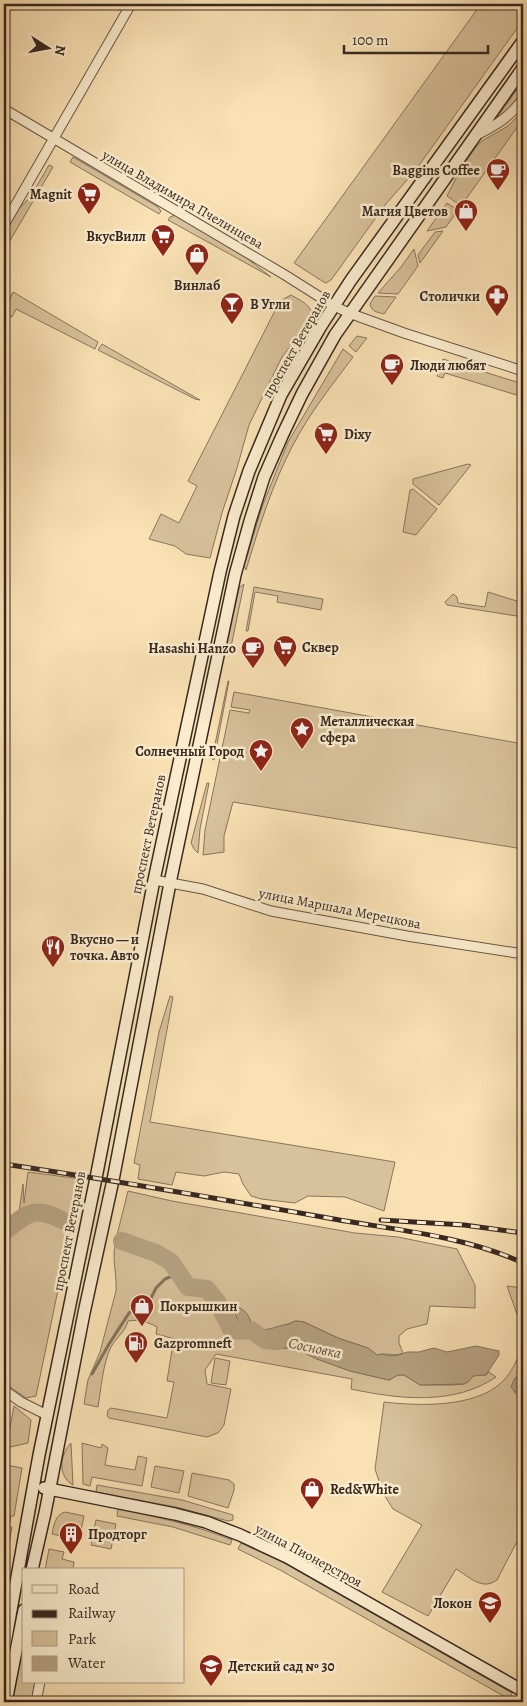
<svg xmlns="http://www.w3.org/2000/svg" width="527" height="1706" font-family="Alegreya,serif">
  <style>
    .green { fill: #d8c29b; stroke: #88755e }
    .water { fill: #b7a282; stroke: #84715b }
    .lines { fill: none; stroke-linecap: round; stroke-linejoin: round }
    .stream { stroke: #84715b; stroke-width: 3 }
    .river { stroke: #b7a282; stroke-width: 18 }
    .street-casing { stroke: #685646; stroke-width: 11 }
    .secondary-casing { stroke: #382821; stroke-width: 14 }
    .street { stroke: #fbecce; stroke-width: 9 }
    .secondary { stroke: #fbecce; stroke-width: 11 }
    .rail-casing { stroke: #382821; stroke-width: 5 }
    .rail { stroke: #fbecce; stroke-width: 3; stroke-dasharray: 9; stroke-linecap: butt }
    .labels { text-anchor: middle; stroke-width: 5; stroke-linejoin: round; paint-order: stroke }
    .poi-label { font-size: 14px; font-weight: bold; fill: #382821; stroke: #fbecce; text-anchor: start }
    .street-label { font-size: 14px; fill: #382821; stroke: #fbecce }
    .water-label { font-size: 15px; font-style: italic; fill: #5e4d3e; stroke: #fbecce }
  </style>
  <rect width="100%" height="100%" fill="#f9e1b4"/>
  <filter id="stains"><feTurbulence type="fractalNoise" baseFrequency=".004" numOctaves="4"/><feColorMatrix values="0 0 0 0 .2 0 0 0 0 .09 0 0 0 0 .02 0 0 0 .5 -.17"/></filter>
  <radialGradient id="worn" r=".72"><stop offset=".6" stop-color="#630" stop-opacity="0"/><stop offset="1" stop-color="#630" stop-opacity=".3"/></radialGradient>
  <path class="green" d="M481,4H523V20L415,171L385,205L331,280L326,283L322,281L294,263Z
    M523,81C523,97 508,109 498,120L496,119Z
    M521,113H523V119L461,206L447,196L460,170L476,147L482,141L508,126Z
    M73,157L158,207L161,211L159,214L70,162Z
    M49,165L53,167L4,251V232L15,213L31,196Z
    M447,203L458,210L446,227L427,231Z
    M175,215L248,259L271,277L168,220L170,217Z
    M443,231L420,263L418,255L435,232Z
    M414,249L418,266L398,294L378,293L401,267Z
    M13,292L98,342L95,349L16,309L12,317L4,313Z
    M291,295C301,301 315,306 311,320L282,357L249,425L237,468L222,513L210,558L186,554L175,546L149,539L161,514L179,523L197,486L188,481L280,301Z
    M375,296L396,297L384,314C377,312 372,312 370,304Z
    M357,336L367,338L356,352L349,346Z
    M102,344L200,400L195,399L98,350Z
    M343,349L353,357C332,385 309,414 293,445C272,485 259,527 246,570L244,566L262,507L288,442Z
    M443,359L523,384V397L445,373L443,378L437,376Z
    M468,464L471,465L439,505L413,484V479Z
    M413,489L437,509L416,535L403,532L410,490Z
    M244,584L231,647H226L239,588Z
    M254,587L323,599L321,610L277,602L278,596L255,592L248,631H246Z
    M488,592L523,603V617L447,605L445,602L453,594L457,597L458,603L485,607Z
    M228,681H229L214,760L212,759Z
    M234,692L523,744V849L233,802L224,836V852L203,855L205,830L230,710L249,713L250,710L231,707Z
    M207,783H209L200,829L198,853L194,849L191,843Z
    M170,996L173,997L150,1122L395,1162L384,1211L345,1197L308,1196L295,1203L261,1199L251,1196L243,1184L239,1174L224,1172L204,1176L176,1172L172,1185L138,1179L140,1165L134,1163L159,1032Z
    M28,1172L81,1179L36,1396L26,1398L4,1383V1220L19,1212L23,1184L24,1203Z
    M128,1191L172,1201L355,1233L398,1237L457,1249L475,1285V1308L430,1306L427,1324L407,1329L399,1336V1343L403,1353C394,1357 386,1352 377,1355L368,1348L338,1338L304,1322L296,1321L271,1330L253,1329L250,1319L234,1311L237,1318H231L210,1285L190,1283L173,1256L117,1235Z
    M115,1245L122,1246L166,1262L178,1274L187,1288L205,1292L222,1316L230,1334L246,1332C255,1343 262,1341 272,1349L286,1348L299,1350L317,1359L350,1371L389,1380L398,1375H404L420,1385H452L464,1384L473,1376L477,1375H486L489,1372L496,1377C454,1406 398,1399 351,1389L352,1379L216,1354L205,1370L207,1384L231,1389L224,1425L218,1433L207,1437L109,1418L107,1416L108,1410L111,1408L167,1418L174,1382L167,1381L172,1350H176L179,1340L156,1334L157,1327C147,1322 140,1319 128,1321C125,1333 117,1336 111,1347C103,1363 101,1389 98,1407L84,1404L88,1380L100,1352L116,1291C117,1275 112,1260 115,1245Z
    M507,1286L523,1288V1331Z
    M523,1346V1374L515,1378L514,1392L523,1400V1530L497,1580C482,1591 470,1577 456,1569L428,1616L382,1592L422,1525L393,1509L383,1493L375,1469L384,1402C419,1406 473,1408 501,1383C512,1373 517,1359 523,1346Z
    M215,1358L230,1361L226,1385L211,1383Z
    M14,1406L31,1420L28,1443L6,1448Z
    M71,1443L73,1485C57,1476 60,1454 71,1443Z
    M82,1443L101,1448L102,1444L108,1448L105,1465L135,1470L138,1456L147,1458L142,1486L92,1477L90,1486L83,1484Z
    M6,1465L22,1468L14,1516H11L9,1527H12L4,1571V1480Z
    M155,1466L184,1471L179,1493L151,1487Z
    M192,1473L229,1480L234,1484V1490L228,1508L188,1496Z
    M97,1485L182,1500L233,1515V1520L228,1521L176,1507L96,1492Z
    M118,1509C157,1517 195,1525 232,1540L230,1545L173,1527L117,1516Z
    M65,1512L84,1516L79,1540L52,1534C54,1525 55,1515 65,1512Z
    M96,1520L116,1524L111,1549L91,1545Z
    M241,1543L284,1563L512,1693L509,1699L280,1570L238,1549Z
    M49,1549L64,1552L62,1559L74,1562L73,1570H45Z
    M24,1632V1682H35L31,1702H10Z"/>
  <path class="water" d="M240,1308C249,1313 251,1320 251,1330L243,1329L238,1331L239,1324L234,1311Z
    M296,1321L304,1322L338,1338L368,1348L377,1355L382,1354L391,1356L399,1355L407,1352H419L434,1348L447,1352L476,1346L499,1351V1355L486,1375L473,1376L468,1382L464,1384L420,1385L404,1375H398L389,1380L350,1371L317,1359L298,1350L286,1348L272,1349L268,1346L253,1340L256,1334L253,1329C272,1332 275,1325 291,1324L292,1322Z
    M523,1374V1400L511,1387L515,1378Z"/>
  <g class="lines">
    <path class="stream" d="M92,1374L109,1344L129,1313L150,1300L156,1288L165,1279L180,1273"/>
    <path class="river" d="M4,1232C27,1214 33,1205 62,1220
      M122,1241L156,1253L171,1262L188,1287L207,1289L218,1303L232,1331L251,1330L265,1340L278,1341"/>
    <g class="street-casing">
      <path id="street" d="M4,109L285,275L334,306L349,313L404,333L523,371
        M475,136C496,125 509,118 523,99
        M4,225L131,4
        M154,880L203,889L271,911L407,936L523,954
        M4,1390L21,1402L47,1415
        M36,1702L40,1682"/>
    </g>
    <g class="secondary-casing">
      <path id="secondary" d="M44,1488L175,1514L206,1522L240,1535L287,1557L523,1691
        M32,1570L45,1513L84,1313L113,1180L170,883L235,575L250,521L264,477L282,436L302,394L335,335L523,68
        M4,1649L39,1455L96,1178L154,880L220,572L234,516L249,471L281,395L321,326L351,280L523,41
        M6,1702L24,1610"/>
    </g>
    <use href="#street" class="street"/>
    <use href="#secondary" class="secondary"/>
    <g class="rail-casing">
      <path id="rail" d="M4,1164C112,1180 220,1199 328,1218C394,1230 462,1235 523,1263
        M381,1220L464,1225L523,1233"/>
    </g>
    <use href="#rail" class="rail"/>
  </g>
  <defs>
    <g id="cafe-pin" transform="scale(1.25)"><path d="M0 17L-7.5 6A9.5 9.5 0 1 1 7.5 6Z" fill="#8f2418" stroke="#fbecce"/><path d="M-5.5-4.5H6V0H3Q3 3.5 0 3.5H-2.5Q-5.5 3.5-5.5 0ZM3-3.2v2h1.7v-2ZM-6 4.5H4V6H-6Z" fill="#fff"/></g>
    <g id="supermarket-pin" transform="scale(1.25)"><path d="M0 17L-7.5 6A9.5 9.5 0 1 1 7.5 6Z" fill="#8f2418" stroke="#fbecce"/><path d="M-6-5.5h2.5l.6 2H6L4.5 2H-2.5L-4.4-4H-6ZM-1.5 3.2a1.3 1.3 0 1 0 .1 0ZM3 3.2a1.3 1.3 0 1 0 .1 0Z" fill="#fff"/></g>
    <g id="shop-pin" transform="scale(1.25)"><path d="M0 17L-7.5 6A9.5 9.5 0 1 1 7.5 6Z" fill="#8f2418" stroke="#fbecce"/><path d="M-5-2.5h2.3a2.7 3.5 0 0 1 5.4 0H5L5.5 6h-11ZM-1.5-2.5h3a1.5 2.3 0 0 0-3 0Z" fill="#fff"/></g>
    <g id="pharmacy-pin" transform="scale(1.25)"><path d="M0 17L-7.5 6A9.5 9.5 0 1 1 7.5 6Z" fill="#8f2418" stroke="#fbecce"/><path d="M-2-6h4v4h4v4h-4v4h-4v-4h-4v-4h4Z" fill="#fff"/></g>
    <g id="bar-pin" transform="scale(1.25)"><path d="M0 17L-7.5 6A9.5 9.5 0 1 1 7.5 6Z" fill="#8f2418" stroke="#fbecce"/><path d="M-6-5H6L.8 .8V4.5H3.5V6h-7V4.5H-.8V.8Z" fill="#fff"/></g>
    <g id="sight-pin" transform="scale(1.25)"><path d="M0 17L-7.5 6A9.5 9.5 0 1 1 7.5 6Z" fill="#8f2418" stroke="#fbecce"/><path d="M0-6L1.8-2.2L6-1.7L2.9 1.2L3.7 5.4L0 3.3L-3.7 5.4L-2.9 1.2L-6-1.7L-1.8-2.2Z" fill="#fff"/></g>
    <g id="restaurant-pin" transform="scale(1.25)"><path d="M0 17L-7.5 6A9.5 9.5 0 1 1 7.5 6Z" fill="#8f2418" stroke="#fbecce"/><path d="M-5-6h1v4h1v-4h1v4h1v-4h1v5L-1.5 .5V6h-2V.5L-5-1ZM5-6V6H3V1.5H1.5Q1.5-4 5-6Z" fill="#fff"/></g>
    <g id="fuel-pin" transform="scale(1.25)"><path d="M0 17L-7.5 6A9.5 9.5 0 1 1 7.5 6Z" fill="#8f2418" stroke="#fbecce"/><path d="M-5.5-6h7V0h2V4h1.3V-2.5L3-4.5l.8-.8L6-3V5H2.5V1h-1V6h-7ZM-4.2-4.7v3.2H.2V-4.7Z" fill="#fff"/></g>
    <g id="building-pin" transform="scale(1.25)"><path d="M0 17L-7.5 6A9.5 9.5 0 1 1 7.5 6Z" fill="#8f2418" stroke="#fbecce"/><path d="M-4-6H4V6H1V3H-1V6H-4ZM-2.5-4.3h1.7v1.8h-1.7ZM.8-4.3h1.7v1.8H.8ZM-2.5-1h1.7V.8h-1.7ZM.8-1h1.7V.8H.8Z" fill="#fff"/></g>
    <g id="university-pin" transform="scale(1.25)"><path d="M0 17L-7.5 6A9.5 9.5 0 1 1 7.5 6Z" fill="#8f2418" stroke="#fbecce"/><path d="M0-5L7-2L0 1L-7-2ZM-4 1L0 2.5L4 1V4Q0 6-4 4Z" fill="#fff"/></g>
    <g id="school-pin" transform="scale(1.25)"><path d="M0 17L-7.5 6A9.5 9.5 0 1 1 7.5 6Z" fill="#8f2418" stroke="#fbecce"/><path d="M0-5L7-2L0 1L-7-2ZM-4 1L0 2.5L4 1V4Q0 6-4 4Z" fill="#fff"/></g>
  </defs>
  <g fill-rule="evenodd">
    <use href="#cafe-pin" x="498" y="170"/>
    <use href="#supermarket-pin" x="89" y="194"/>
    <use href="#shop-pin" x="466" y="211"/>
    <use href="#supermarket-pin" x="163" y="236"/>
    <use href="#shop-pin" x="197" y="255"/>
    <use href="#pharmacy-pin" x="497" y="296"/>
    <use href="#bar-pin" x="232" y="304"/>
    <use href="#cafe-pin" x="392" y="365"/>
    <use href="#supermarket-pin" x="326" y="434"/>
    <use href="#supermarket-pin" x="285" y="647"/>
    <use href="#cafe-pin" x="253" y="648"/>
    <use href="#sight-pin" x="302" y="729"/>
    <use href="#sight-pin" x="261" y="751"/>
    <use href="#restaurant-pin" x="53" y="947"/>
    <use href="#shop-pin" x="142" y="1306"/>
    <use href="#fuel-pin" x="136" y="1343"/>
    <use href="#shop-pin" x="312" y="1489"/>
    <use href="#building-pin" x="71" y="1534"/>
    <use href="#university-pin" x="490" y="1603"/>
    <use href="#school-pin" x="211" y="1666"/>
  </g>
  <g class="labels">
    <g class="poi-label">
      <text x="480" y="175" text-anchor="end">Baggins Coffee</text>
      <text x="72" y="199" text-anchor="end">Magnit</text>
      <text x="448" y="216" text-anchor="end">Магия Цветов</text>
      <text x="146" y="241" text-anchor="end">ВкусВилл</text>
      <text x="197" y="290" text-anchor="middle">Винлаб</text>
      <text x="480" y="301" text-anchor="end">Столички</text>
      <text x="250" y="309">В Угли</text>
      <text x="410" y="370">Люди любят</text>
      <text x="344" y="439">Dixy</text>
      <text x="302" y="652">Сквер</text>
      <text x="236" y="653" text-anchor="end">Hasashi Hanzo</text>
      <text x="320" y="726">Металлическая<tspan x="320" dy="16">сфера</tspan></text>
      <text x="244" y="756" text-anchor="end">Солнечный Город</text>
      <text x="70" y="944">Вкусно — и<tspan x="70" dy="16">точка. Авто</tspan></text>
      <text x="160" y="1311">Покрышкин</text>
      <text x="154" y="1348">Gazpromneft</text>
      <text x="330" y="1494">Red&amp;White</text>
      <text x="88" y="1539">Продторг</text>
      <text x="472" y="1608" text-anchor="end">Локон</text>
      <text x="228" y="1671">Детский сад № 30</text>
    </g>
    <g class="street-label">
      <text transform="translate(183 199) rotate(30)" y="5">улица Владимира Пчелинцева</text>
      <text transform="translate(296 344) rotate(-60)" y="5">проспект Ветеранов</text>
      <text transform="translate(148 834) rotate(-78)" y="5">проспект Ветеранов</text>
      <text transform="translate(340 908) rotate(11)" y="5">улица Маршала Мерецкова</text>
      <text transform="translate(69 1231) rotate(-79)" y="5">проспект Ветеранов</text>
      <text transform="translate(309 1555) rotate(28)" y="5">улица Пионерстроя</text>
    </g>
    <g class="water-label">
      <text transform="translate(315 1348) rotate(12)" y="5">Сосновка</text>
    </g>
  </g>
  <rect width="527" height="1706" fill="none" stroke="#f9e1b4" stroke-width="20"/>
  <rect x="5" y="5" width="517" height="1696" fill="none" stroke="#382821" stroke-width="2.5"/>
  <rect x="10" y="10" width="507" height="1686" fill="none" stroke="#382821"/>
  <rect x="22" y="1568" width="162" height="115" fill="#fbecce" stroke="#ad9e89"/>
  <rect x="32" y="1585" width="25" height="8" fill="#fbecce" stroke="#ad9e89"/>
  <text x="68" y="1594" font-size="15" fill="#382821">Road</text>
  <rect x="32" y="1610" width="25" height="8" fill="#382821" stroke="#ad9e89"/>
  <text x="68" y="1618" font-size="15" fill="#382821">Railway</text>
  <rect x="32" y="1631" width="25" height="15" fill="#d8c29b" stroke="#ad9e89"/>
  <text x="68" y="1644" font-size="15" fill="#382821">Park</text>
  <rect x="32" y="1656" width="25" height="15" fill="#b7a282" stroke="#ad9e89"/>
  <text x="68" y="1668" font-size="15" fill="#382821">Water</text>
  <g transform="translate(48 48) rotate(101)" stroke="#fbecce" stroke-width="4" paint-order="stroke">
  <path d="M0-4L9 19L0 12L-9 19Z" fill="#382821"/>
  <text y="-8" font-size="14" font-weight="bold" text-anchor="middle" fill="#382821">N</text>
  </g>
  <path d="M344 45v8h144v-8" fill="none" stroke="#382821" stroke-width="2.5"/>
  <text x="352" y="45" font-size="15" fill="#382821" stroke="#fbecce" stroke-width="4" paint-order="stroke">100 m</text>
  <rect width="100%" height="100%" filter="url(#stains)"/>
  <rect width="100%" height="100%" fill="url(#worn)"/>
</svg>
